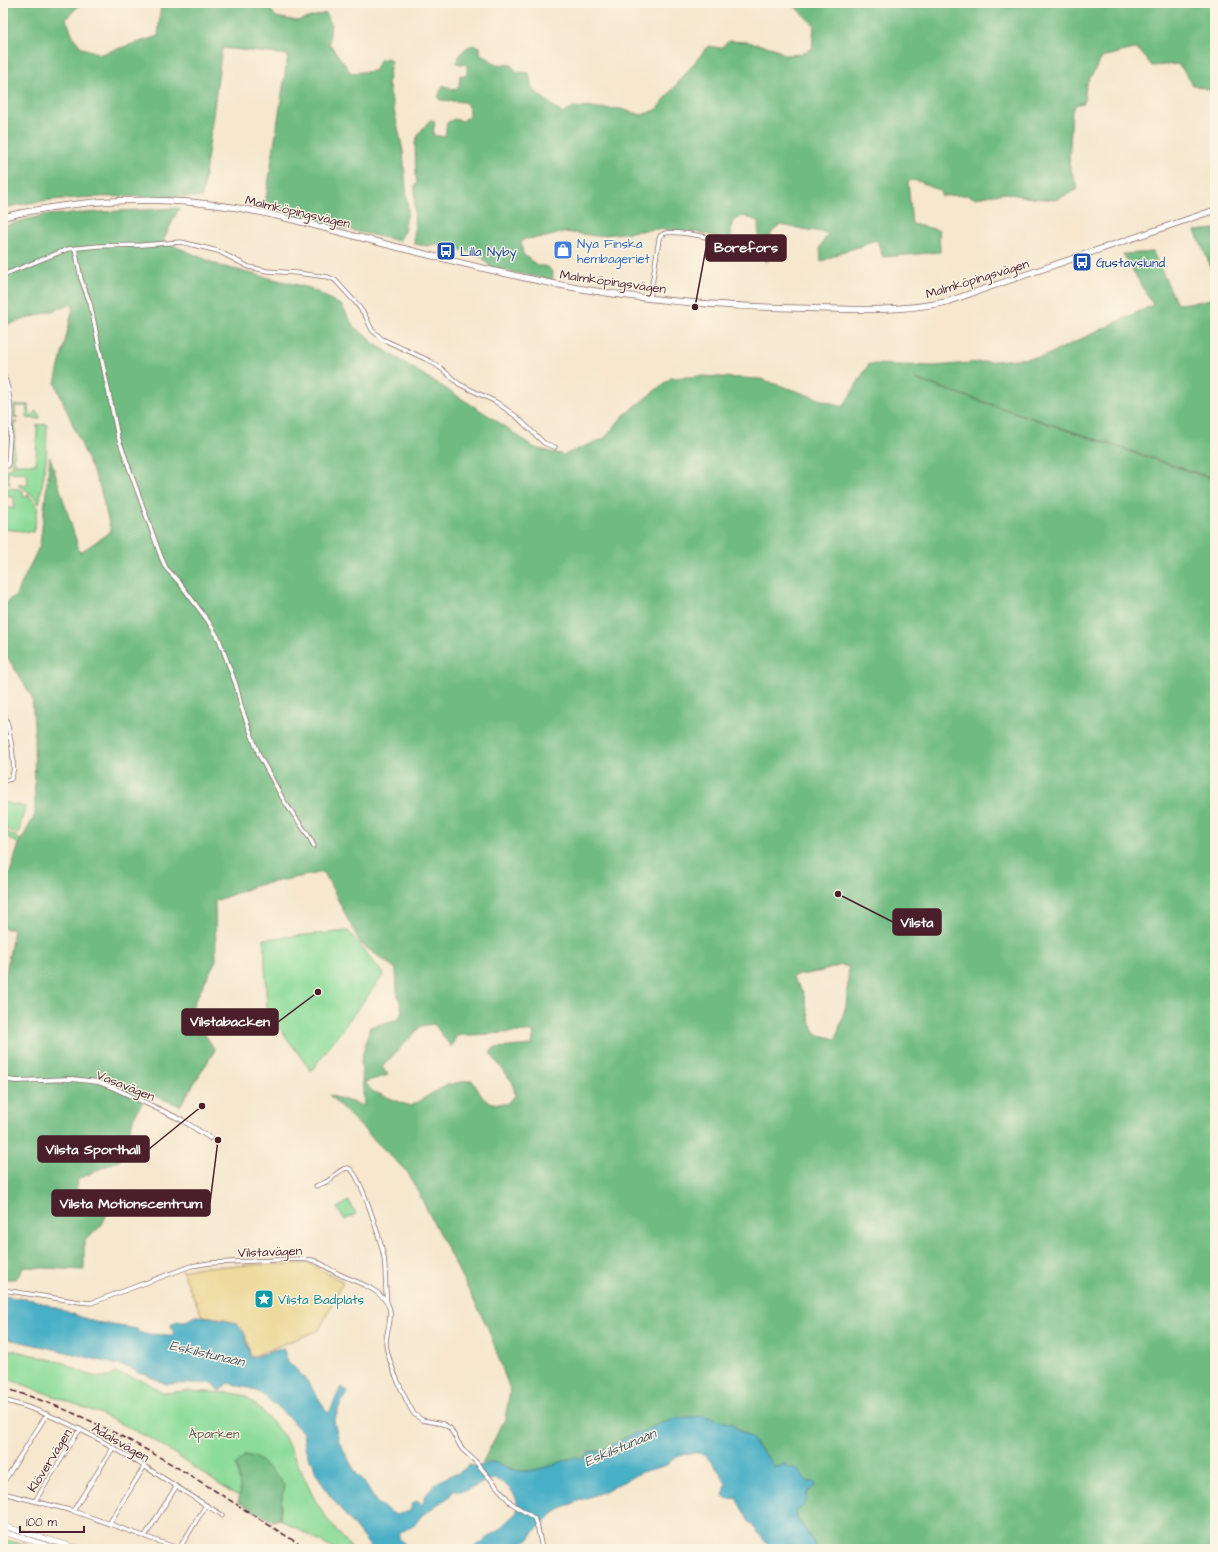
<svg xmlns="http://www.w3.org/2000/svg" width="1218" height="1552" font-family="'Architects Daughter',sans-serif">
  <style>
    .green { fill: #8bdb9a; stroke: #6a7d62 }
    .forest { fill: #70bb82; stroke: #5d6d56; fill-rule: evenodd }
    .sand { fill: #eeda9e; stroke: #9c7c64 }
    .water { fill: #47afc6; stroke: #486778 }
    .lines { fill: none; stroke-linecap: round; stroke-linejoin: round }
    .minor-casing { stroke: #866564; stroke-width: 5 }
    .tertiary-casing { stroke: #866564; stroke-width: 5.5 }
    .secondary-casing { stroke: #866564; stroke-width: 6 }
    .primary-casing { stroke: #866564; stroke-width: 7 }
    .minor { stroke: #fff; stroke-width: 3.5 }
    .tertiary { stroke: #fff; stroke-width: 4 }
    .secondary { stroke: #fff; stroke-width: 5 }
    .primary { stroke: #fff; stroke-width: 5.5 }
    .rail { stroke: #4a1f2b; stroke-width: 1.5; stroke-dasharray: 6 3; stroke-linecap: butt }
    .labels { text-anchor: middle; stroke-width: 3; stroke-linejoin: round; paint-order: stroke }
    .street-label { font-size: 13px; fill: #4a1f2b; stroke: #fcf5e5 }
    .shop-label { font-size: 13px; fill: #366cbe; stroke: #fcf5e5; text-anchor: start }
    .transit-label { font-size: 13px; fill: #164399; stroke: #fcf5e5; text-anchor: start }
    .culture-label { font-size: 13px; fill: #0d838f; stroke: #fcf5e5; text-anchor: start }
    .park-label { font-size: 13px; fill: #5e574c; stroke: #fcf5e5 }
    .water-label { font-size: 14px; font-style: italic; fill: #495969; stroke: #fcf5e5 }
    .leader { fill: none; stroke: #4a1f2b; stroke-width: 1.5 }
    .callout-dot { fill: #4a1f2b; stroke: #fcf5e5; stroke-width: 1.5 }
    .callout { fill: #4a1f2b; stroke: #4a1f2b; stroke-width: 1.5 }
    .callout-label { font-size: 14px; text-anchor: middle; font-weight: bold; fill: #fff }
  </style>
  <rect width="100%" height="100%" fill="#fcf5e5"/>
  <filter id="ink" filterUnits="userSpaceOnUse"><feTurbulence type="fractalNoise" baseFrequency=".025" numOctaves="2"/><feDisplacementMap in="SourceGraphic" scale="8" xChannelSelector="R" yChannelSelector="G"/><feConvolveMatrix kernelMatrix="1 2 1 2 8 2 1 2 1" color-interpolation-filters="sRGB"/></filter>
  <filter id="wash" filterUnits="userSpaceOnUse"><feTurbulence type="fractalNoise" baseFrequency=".012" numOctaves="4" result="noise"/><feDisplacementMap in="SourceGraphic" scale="16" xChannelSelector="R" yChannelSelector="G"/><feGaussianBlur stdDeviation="0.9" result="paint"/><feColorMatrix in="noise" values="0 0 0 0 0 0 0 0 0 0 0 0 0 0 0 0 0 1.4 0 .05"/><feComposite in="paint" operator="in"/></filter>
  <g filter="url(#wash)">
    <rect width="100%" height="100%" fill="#f6e7ce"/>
    <path class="green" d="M3,380C8,392 9,405 7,418L3,419Z
      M14,405H29L30,416L33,415L35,411L37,412L40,416L39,419L26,418L27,406H15V417H18L14,418L13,415Z
      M3,421H7V439L3,440V448L5,449V454L3,456Z
      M14,422L18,423H15L14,462L17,463L12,466H11L12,425Z
      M47,424L46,461L39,504L31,493L18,485H28L27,473L8,472V481H10V484H5L3,483V470L12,468L18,464H36L37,425Z
      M7,488L20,489L23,491V497H27L28,494L38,507L34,532L3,529V508H14V497H7Z
      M3,802L25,807L18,835L3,826Z
      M3,829L21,840L19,844L3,834Z
      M348,931L384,974L311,1071L267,1011L264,939Z
      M349,1201L356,1214L345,1220L337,1208Z
      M3,1348L65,1363C76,1370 93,1379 107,1377C110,1377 113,1375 115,1373L145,1381L163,1393L186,1391L232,1393L246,1396L263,1412L284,1436L315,1500L328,1520L352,1549H333L280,1519L282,1496L285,1486L236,1465L240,1480V1496L229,1491L157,1442L101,1414L3,1377Z
      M3,1539L37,1549L6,1547L3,1546Z"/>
    <path class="forest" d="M3,3H81L66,19L74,38L82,48L101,54L158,36L161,3H269V8L276,17L297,21L326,13L331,24L329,43L351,73L374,71L380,60L388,58L391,61L388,83L403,151L408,211L404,232L399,241L264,211L288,55L222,48L202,197C136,197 68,193 3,208Z
      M791,3H1215V91L1193,85L1181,67L1177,64L1152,66L1138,49H1134L1106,56L1102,58L1086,85L1084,103L1077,104L1072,110L1069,164L1077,187V190L1055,200L1031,198L1005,193L975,198L966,195L941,196V192C938,188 934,189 929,186C922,183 918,179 908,181L912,224L939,230L940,252L883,257L877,240L866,243L863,246L844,251L821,262L820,247L828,234L827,233L780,225L771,233L767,262H766L759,242L758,221L743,216L733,221L731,228V239L727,240L701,233L656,229L596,236L565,232L546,237L525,239L521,242L523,254L538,266C549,265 553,269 553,280L491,268L482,257L473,253L445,246L436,244L427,246L414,244L415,185L417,183L416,176L415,142L420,132L430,120L435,121L433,135L445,137L447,123L454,119L463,121L469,116V110L467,104L464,102L440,100L438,97L443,85L455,90L459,86L460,75L465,76L467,74V65L456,63C460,53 468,41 480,47V53L496,64L511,65L517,72L529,73L532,89L563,114L573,107L621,109L642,115L656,110L708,46L721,48L729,41L748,42L774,48L785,55L800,54L812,49L814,25Z
      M179,208L163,241L221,266L310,288L342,306L354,327L368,337L373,343L494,419L535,448L564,455L605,438L624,415L671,378L701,376L761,379L843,407L869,364L934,366L1043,357L1153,305L1123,254L1153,252L1177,304C1190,303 1203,302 1215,297V479L915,379L1215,480V1549H818L798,1519L795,1510L807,1496V1492L810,1482L805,1480L799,1471L773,1466L767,1456L750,1438L732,1424L712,1418L703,1416L676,1418L649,1428L647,1430L633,1434L600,1451H593L587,1453L583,1459H580L578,1457L573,1458C564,1463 529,1473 518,1471C506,1468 495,1458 482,1463L505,1419L510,1390L488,1328L408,1173L329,1095L364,1106L361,1061L370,1027L399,1019L402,1010L397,992L396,969L360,943L324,872L258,885L215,901L216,960L190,1011L215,1050L180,1106L148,1093L134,1117L120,1160L78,1179L75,1200L107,1214L101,1226L84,1241V1270L24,1267L16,1279H3V987L14,930L3,928V872L10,873L19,844L35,815L34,726L32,697L3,650V606L11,598L15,597L40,545L50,457L80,553L111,531L100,488L55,383L74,304L3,326V226L44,215ZM841,965L849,967L846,1005L836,1039L816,1034L810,1021L803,992L793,978L794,976L823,971ZM434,1024L451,1047L457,1035C483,1036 508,1031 534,1032L532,1045L494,1048L490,1053L513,1083L515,1096L506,1104C482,1104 484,1099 472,1080L447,1085L410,1106L372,1091L365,1082L388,1075L382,1067L421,1026Z
      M1215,229V276L1195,231Z
      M245,1455L256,1457L274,1473L285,1486L282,1496L280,1519L273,1521L238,1502C242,1489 239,1478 236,1465Z"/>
    <path class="sand" d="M309,1263L343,1282L319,1330L251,1357L246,1336L225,1319L202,1316L182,1271L201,1267Z"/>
    <path class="water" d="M3,1296L34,1300L95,1322L137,1329L138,1332L145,1334L172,1335L174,1333L171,1327L172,1323L178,1321H186L195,1316L211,1317L236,1323L244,1332L251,1358L283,1348L288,1361L308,1382L328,1413H329L341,1387L348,1391L339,1407L334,1421L339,1442L341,1444L346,1455L356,1473L362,1479L377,1503L396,1515L410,1511L412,1504L416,1501L422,1504L424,1502V1496L438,1482L449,1476L459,1473L469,1465L478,1467C499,1455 503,1470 521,1471C540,1472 558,1462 575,1457C579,1456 579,1459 583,1459L590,1452L600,1451L633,1434L647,1430L649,1428L676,1418L703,1416L712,1418L732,1424L737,1429L752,1438L757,1447L767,1456L773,1466L779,1467L785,1463L786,1468L790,1467C793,1468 797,1469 799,1471C805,1477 804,1483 814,1482L816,1486L807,1492V1500L800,1509L795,1510L798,1519L818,1549H771L748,1520L736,1498L729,1499L723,1497L726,1484L721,1474L707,1457L699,1453H689L674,1458L667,1465L642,1472L603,1492L578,1501L555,1512L537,1529L520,1549H471L496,1532L517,1512C518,1500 516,1495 508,1487C492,1473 488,1481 472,1488C466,1491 460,1491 453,1491L449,1497L422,1515L416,1523L399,1534V1538L409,1549H372L328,1493L315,1471L313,1462L309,1460L305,1447L303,1433L287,1416L266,1397L252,1389L228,1383L220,1391L218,1390L212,1383L166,1384L146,1375L137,1373L136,1371L130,1368L58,1350L3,1338Z"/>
  </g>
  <g filter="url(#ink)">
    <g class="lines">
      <g class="minor-casing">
        <path id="minor" d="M75,248L81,279L90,303L118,437L161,557L166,568L179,582L208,621L219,639L236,685L242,709L259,755L284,801L308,835L314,846
          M3,275L68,249L98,246L142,245L181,242L218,251L249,267L267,271L297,273L328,277L335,280L356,303L365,315L372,330L382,339L430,361L442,369L459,384L496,402L517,417L544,443L555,447
          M650,298L659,239C660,236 660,236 663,234C675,228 723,241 738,244
          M3,374C16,402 9,436 8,466
          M3,709C8,723 18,767 11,779L3,781
          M3,738L10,737
          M316,1186C320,1184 324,1183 328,1181C334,1177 340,1168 348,1168C360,1170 381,1243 384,1257C386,1272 385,1288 387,1303
          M3,1290L80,1302L91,1303L191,1266L210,1263L297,1259C302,1260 307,1259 312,1260C322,1263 330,1270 339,1274C355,1282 381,1288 389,1307C393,1319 386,1331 386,1343C387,1360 405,1399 414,1414L422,1420L443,1424L450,1428L462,1449L475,1461L511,1503L534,1518L538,1529L542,1549
          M3,1400C83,1420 152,1473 222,1515
          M3,1483L47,1414
          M3,1493L73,1511L180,1549
          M35,1501L80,1429
          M73,1511L113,1448
          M109,1524L144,1467
          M145,1536L176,1487
          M179,1549L206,1505"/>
      </g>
      <g class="tertiary-casing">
        <path id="tertiary" d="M3,1079L16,1081L72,1079L98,1082L114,1088L182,1120L210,1138"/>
      </g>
      <g class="secondary-casing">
        <path id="secondary" d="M3,1526L80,1549
          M3,1532L58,1549"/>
      </g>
      <g class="primary-casing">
        <path id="primary" d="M3,217C71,201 139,196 208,204C259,209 309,224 358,237C412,251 467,265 521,277C610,297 702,306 793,308C845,309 894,313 946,302L1215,210"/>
      </g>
      <use href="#minor" class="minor"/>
      <use href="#tertiary" class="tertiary"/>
      <use href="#secondary" class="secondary"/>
      <use href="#primary" class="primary"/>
      <path class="rail" d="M3,1388C114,1419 210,1489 307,1549"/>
    </g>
  </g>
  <defs>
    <g id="shop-square" transform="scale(1)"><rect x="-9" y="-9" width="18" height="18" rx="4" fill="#3f7fe0" stroke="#fcf5e5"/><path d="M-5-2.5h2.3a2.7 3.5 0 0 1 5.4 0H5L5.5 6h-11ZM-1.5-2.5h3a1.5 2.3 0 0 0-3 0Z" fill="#fff"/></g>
    <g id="bus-square" transform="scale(1)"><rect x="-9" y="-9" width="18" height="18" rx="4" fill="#1a4fb4" stroke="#fcf5e5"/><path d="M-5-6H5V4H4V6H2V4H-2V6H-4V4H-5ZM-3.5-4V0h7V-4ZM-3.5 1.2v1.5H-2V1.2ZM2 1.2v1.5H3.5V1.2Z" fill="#fff"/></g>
    <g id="sight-square" transform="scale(1)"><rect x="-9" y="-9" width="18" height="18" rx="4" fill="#0f9aa8" stroke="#fcf5e5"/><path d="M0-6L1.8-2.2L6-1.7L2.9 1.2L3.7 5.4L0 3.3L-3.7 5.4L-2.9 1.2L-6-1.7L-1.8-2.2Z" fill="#fff"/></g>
  </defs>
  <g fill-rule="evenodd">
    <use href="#shop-square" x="563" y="250"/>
    <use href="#bus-square" x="446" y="251"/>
    <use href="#bus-square" x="1082" y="262"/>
    <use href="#sight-square" x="264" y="1299"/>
  </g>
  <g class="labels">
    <g class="street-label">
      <text transform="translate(298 211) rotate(13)" y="5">Malmköpingsvägen</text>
      <text transform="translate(977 278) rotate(-17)" y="5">Malmköpingsvägen</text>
      <text transform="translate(613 281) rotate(8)" y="5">Malmköpingsvägen</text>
      <text transform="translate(126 1085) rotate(22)" y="5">Vasavägen</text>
      <text transform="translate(270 1251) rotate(-2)" y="5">Vilstavägen</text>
      <text transform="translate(121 1442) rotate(30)" y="5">Ådalsvägen</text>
      <text transform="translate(49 1460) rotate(-58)" y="5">Klövervägen</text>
    </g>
    <g class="shop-label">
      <text x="577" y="248">Nya Finska<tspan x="577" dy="15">hembageriet</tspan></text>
    </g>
    <g class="transit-label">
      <text x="460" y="256">Lilla Nyby</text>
      <text x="1096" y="267">Gustavslund</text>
    </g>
    <g class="culture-label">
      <text x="278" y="1304">Vilsta Badplats</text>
    </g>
    <g class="park-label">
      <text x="214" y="1438">Åparken</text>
    </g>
    <g class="water-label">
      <text transform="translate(207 1353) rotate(13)" y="5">Eskilstunaån</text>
      <text transform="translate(620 1447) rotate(-23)" y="5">Eskilstunaån</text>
    </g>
  </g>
  <path class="leader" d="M695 307L706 248M838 894L893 922M318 992L278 1022M202 1106L149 1149M218 1140L210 1203"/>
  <g class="callout-dot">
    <circle cx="695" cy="307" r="4"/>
    <circle cx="838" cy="894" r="4"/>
    <circle cx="318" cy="992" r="4"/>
    <circle cx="202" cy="1106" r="4"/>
    <circle cx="218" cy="1140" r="4"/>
  </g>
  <g class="callout">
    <rect x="706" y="235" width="80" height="26" rx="4"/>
    <rect x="893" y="909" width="48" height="26" rx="4"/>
    <rect x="182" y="1009" width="96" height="26" rx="4"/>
    <rect x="38" y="1136" width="111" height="26" rx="4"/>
    <rect x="52" y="1190" width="158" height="26" rx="4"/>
  </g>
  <g class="callout-label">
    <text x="746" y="252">Borefors</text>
    <text x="917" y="927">Vilsta</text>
    <text x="230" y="1026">Vilstabacken</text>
    <text x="93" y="1154">Vilsta Sporthall</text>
    <text x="131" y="1208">Vilsta Motionscentrum</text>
  </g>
  <rect width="1218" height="1552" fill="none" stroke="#fcf5e5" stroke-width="16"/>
  <path d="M20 1526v6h64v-6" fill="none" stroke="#4a1f2b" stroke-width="2"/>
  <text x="26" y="1526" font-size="12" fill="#4a1f2b" stroke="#fcf5e5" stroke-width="3" paint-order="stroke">100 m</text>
</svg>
